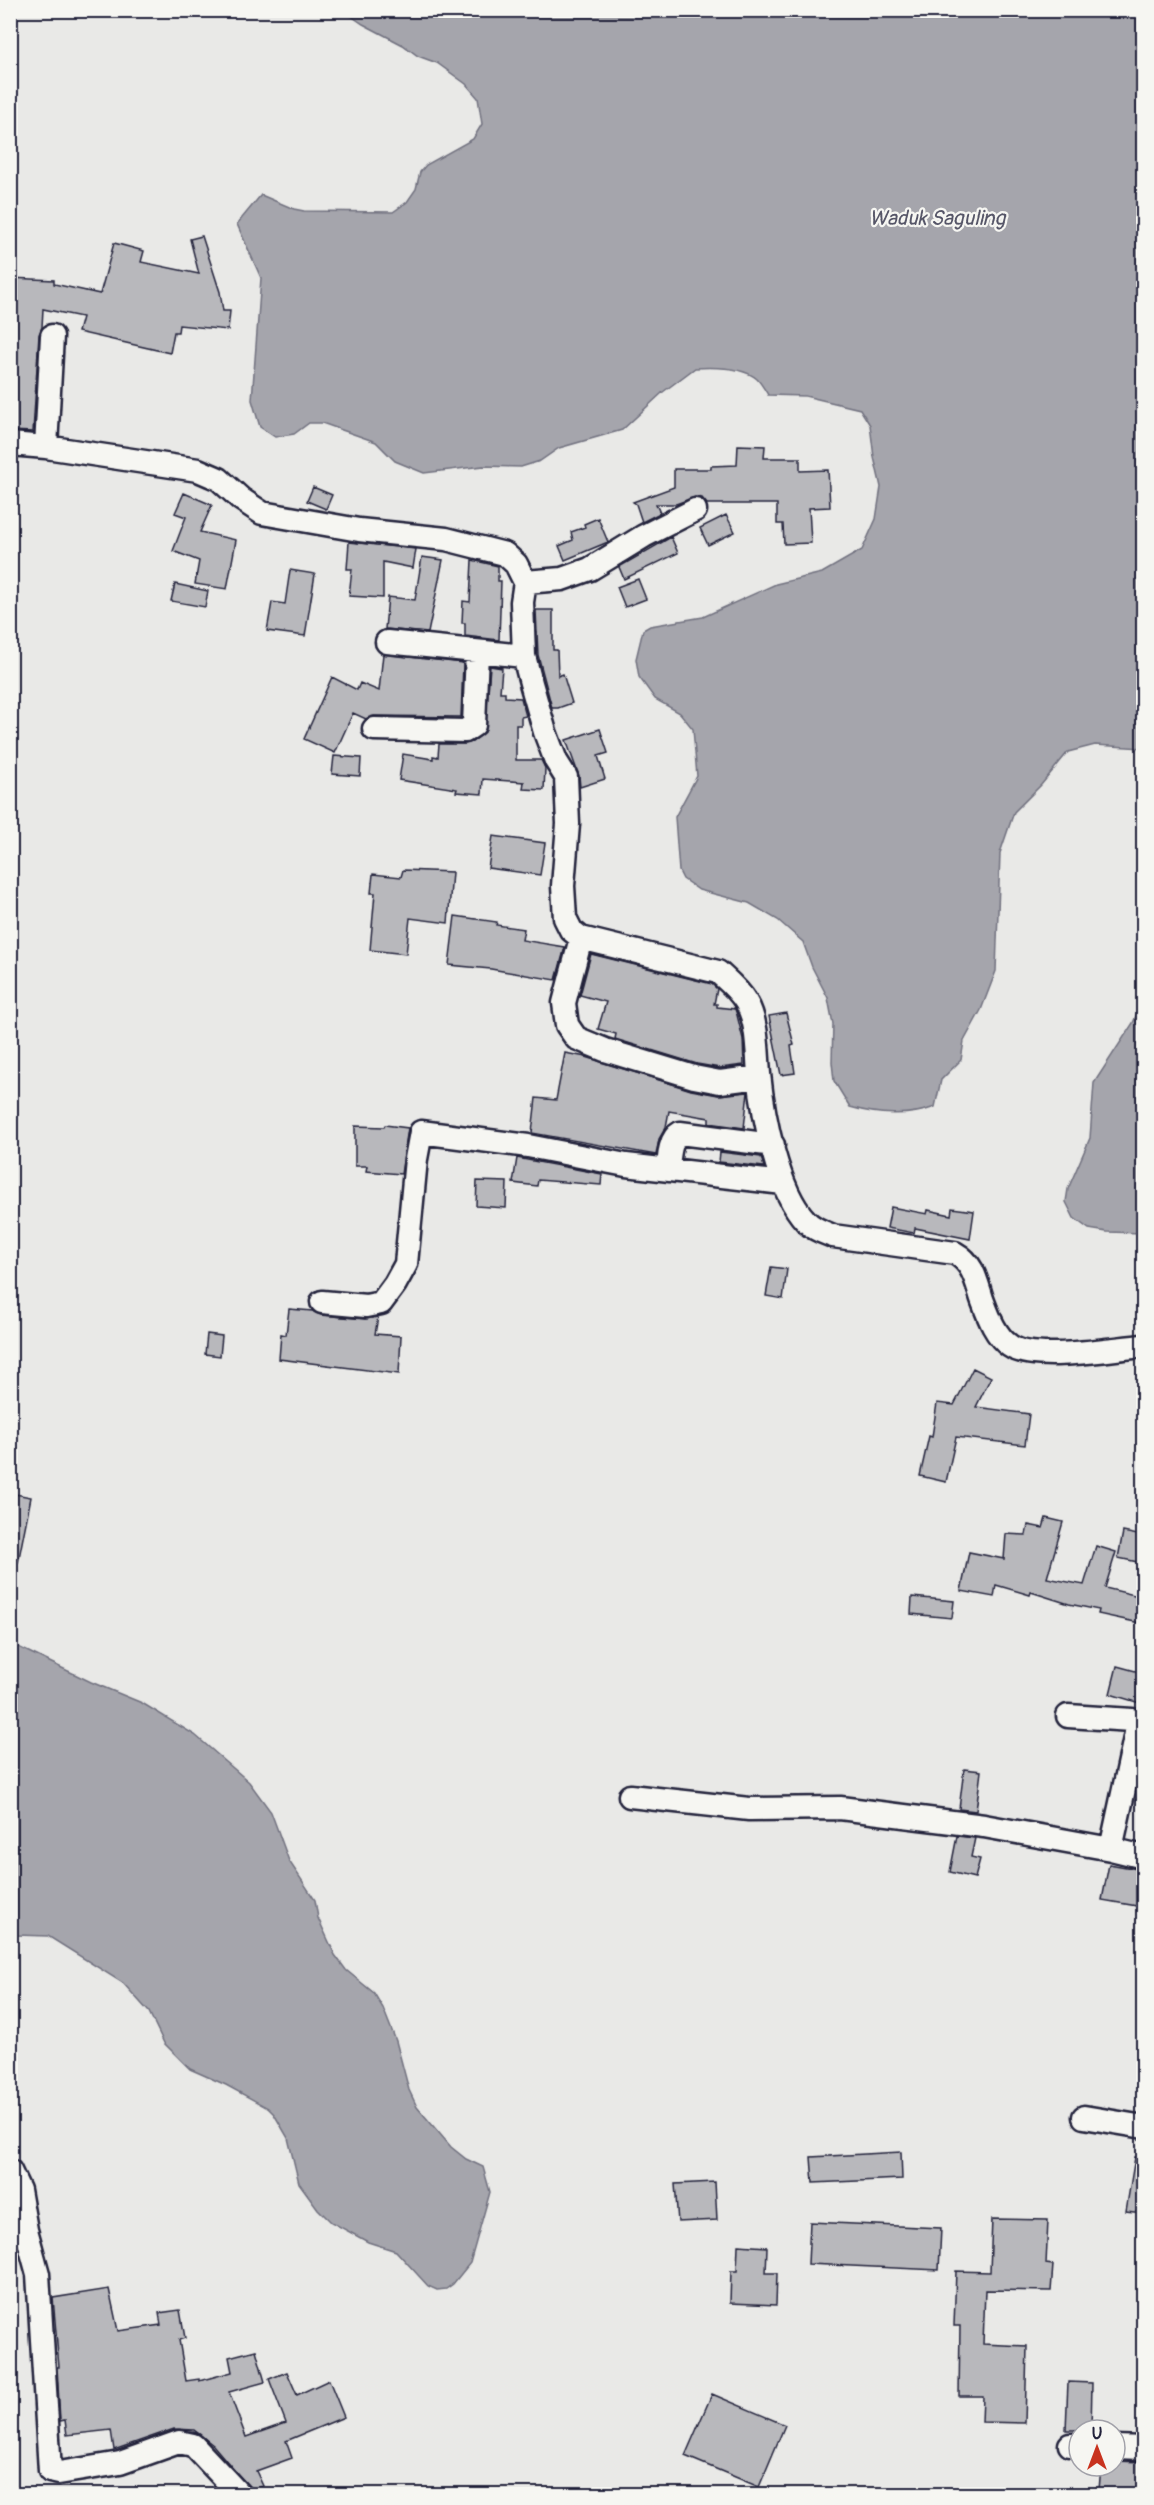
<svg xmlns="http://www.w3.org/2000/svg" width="1154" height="2505" font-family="Pangolin,sans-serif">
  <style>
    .water { fill: #a5a5ac; stroke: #71717f; stroke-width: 1.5 }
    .building { fill: #b8b8bc; stroke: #22223b; stroke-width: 1.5 }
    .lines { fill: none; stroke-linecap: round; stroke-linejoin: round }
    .minor-casing { stroke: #22223b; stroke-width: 27 }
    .minor { stroke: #f6f6f2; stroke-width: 22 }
    .labels { text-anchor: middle; stroke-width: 4.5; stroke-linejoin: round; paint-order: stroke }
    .water-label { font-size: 21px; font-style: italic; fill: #565668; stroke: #f6f6f2 }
  </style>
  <rect width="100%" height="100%" fill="#e9e9e7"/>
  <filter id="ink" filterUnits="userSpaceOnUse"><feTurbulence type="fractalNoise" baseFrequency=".0167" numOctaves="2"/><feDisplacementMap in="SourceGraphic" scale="12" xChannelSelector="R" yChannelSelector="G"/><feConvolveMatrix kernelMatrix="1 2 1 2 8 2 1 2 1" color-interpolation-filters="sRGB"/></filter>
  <g filter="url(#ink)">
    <path class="water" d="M344,11H1143V748L1095,745L1068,752L1041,785L1014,812L1000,853L996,971L981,1010L964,1041L961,1060L941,1080L935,1107C909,1117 877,1115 850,1107L834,1081L832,1062L833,1024L828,998L812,967L803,942L778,920L749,903L699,890L683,879L679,871L675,817L697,776L693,729L680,713L655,699L639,677L636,659L643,630L650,626L703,617L776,584L822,573L862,550L876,519L881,487L874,457L870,425L860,409L805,396L768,395C765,390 761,383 757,379C743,367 712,367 695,368L663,392L622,430L559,448L540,461L521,467L483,466L424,473L395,461L376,442L322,423H309L294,434L275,437L260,427L252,400L261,278L237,224L261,195L294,209L304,211L393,212L407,202L416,189L420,172L426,165L473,139L482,124L478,98L466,84L437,63L418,56L403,45L363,24Z
      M1143,999V1233L1107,1232L1089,1229L1074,1218L1066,1202L1068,1189L1090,1138L1094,1083L1133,1023Z
      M10,1643L91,1682L142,1703L195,1735L249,1782L271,1812L289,1861L315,1900L318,1918L335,1955L346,1970L374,1993L383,2008L396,2041L409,2090L417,2107L451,2147L466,2159L483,2167L490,2192L470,2263L453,2284L446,2289L437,2290L428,2286L396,2251L368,2242L331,2222L318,2209L299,2183L288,2138L274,2114L268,2108L226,2085L190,2069L164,2043L149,2012L123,1983L48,1936L16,1935L11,1932Z"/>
    <path class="building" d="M202,236L220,292L223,311H230L228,330L179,325L178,332H174L170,353L78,332L82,317L43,309L42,327L39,335L33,432L10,431V278L54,280V284L100,294L114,243L144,251L141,262L199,274L190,239Z
      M738,445L765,446L764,458H800V471L828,470L830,507L809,508L811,543L784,544L783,524H777V504H707L702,498L695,497L676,504H656L660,513L642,522L636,504L633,502L674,487V469H711V466L737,465Z
      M313,487L332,495L326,509L307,501Z
      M184,493L212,505L200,532L236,540L227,589L195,584L199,561L173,551L186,517L175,513Z
      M726,515L735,532L708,545L700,528Z
      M598,518L608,542L565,560L559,546L573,540L571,532L585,527L584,524Z
      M671,537L678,553L624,579L619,567Z
      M349,542L416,549L413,568L383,562V598L349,596L352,569H347Z
      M422,557L443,560L428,633L385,629L388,597L415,600Z
      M472,560L498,566V581H501L499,640L465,636V623H462L463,601L470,602Z
      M290,570L315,574L305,636L267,631L272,602L285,604Z
      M638,579L646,599L625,607L617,587Z
      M175,584L208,591L205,607L171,601Z
      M536,610H553V650H557L558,676L563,674L572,703L558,708H552L538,655Z
      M383,654L463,663L461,717L374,716L366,719L353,713L335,753L304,739L332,677L357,690L360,683L379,691Z
      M490,666L502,668L500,692H505V697L521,698L526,716L521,717V725H516V760H541L545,768L544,790L523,789L524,782L483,779L482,794L456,792L457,789L399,780L403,754L433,759V756L438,757L439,744H465L472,742L485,732Z
      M600,729L608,753L598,756L605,779L580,787L579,776L566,740Z
      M334,756L361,758L360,776L332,774Z
      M493,836L545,843L540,875L488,868Z
      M403,870L452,872L448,923L410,918L406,954L370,950L375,893H371L373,874L401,877Z
      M455,916L497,922L496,925L524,929L522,940L565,947L556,980L491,969L449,965Z
      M591,954L712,984L717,989L714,1004H717V1007L735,1009L737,1015L743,1039L744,1065L720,1068L697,1064L615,1039L616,1034L598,1029L606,1002L580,995Z
      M786,1013L794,1045L791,1046L795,1073L781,1075L769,1016Z
      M565,1053L586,1057L691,1090L718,1095L748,1092L744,1128L709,1123V1118L669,1111L666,1127L659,1139L656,1155L532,1133L536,1098L556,1100Z
      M385,1125L408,1128L401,1174L366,1171L367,1166H355V1126L384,1127Z
      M720,1152L761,1157L764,1167L719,1162Z
      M517,1158L602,1174L601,1185L538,1180L537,1186L513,1183Z
      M477,1181L507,1182L506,1208L476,1206Z
      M891,1207L927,1214L928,1210L951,1215L952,1208L974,1211L970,1239L915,1228L914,1233L887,1228Z
      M771,1267L787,1269L783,1299L766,1296Z
      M289,1309L313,1311L321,1315L365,1319L378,1317L375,1334L401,1336L399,1374L279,1359L281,1334L286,1335Z
      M207,1334L222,1336L220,1356L205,1354Z
      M973,1368L991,1377L976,1407L1029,1414L1025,1445L956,1437L946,1482L920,1476L929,1436L932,1437L937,1403L954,1405Z
      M10,1493L31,1497L18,1563L10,1562Z
      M1046,1518L1063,1522L1047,1578L1084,1585L1096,1546L1116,1552L1105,1588L1143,1597L1140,1623L1098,1614L1099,1610L1069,1604L1031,1592L1030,1595L996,1585L994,1597L961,1591L969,1552L1004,1559L1006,1534L1026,1535L1028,1525L1043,1528Z
      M1123,1532L1143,1536L1138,1562L1118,1558Z
      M912,1597L954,1601L952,1618L911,1614Z
      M1117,1666L1143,1673V1704L1110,1694Z
      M964,1769L981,1771L976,1811L959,1809Z
      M957,1836L975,1838L971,1857L980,1859L975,1878L950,1872Z
      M1109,1864L1143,1870V1907L1102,1900Z
      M901,2152L902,2179L813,2183L811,2157Z
      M1135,2157L1143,2158V2213L1126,2211Z
      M715,2182L717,2220L678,2222L675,2184Z
      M992,2219L1048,2220L1046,2264L1053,2265L1051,2291L985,2290L983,2344L1027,2346L1025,2423L982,2422L983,2396H959L960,2326H954L956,2271L990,2272Z
      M810,2222L941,2228L939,2270L808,2264Z
      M738,2245L767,2247L766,2273H777L776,2305L730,2303L731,2271H737Z
      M109,2289L118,2331L161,2325L159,2313L180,2310L185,2338L179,2340L186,2381L199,2379V2381L232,2372L229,2357L256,2350L265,2382L229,2392L246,2437L286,2423L269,2379L287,2372L297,2395L329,2380L344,2417L286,2441L292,2458L256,2471L263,2486L252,2491L213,2445L194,2430L174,2429L114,2450L111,2430L67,2435L65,2420L60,2421L57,2367H59L53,2298Z
      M1068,2382L1092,2383L1091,2430H1066Z
      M712,2394L785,2425L759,2487L685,2456Z
      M1115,2461L1143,2462V2492L1099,2490L1101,2466H1115Z"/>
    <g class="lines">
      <g class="minor-casing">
        <path id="minor" d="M10,444L46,447L198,470L219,479L241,499L262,513L359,530L446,539L505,554L516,564L525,582L522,602L524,656L531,683L545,732L556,761L566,777L568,824L563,886L565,918L571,930L581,938L718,972C728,981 739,990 746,1002C758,1022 757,1051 759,1074C763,1114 777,1191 806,1221C813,1229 823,1232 833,1236L955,1253C973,1263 976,1280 982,1299C988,1315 995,1336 1010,1346C1034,1363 1113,1348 1144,1346
          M46,447L52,336
          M525,582L562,579L590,569L644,536L695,510
          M387,642L524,656
          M374,729L465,731L474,725L477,652
          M581,938L564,1003L567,1025L576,1038L605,1050L694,1077L720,1082L759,1077
          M668,1170C669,1158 669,1139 680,1133L773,1145
          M322,1302L366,1306L381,1303L395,1284L406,1264L416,1159L421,1132L528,1146L626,1165L783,1183
          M1068,1716L1132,1720L1135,1723L1136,1733L1111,1849L1144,1857
          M630,1796L749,1809L840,1808L984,1826L1111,1849
          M1084,2117L1144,2127
          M10,2171L19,2190L26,2230L38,2274L50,2471L59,2473L120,2463L179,2442L193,2445L239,2494
          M1070,2445H1079
          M1115,2447L1144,2448"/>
      </g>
      <use href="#minor" class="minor"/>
    </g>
  </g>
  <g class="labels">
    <g class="water-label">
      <text x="937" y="225">Waduk Saguling</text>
    </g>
  </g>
  <rect width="1154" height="2505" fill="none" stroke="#f6f6f2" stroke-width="36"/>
  <rect x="18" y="18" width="1118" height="2469" fill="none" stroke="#22223b" stroke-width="2" filter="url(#ink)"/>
  <g transform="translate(1097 2448)"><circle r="28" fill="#f6f6f2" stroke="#a1a1a9" stroke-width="1.5"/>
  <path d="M0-4.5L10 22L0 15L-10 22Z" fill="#c8321e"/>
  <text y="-9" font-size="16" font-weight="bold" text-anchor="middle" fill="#22223b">U</text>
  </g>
</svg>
